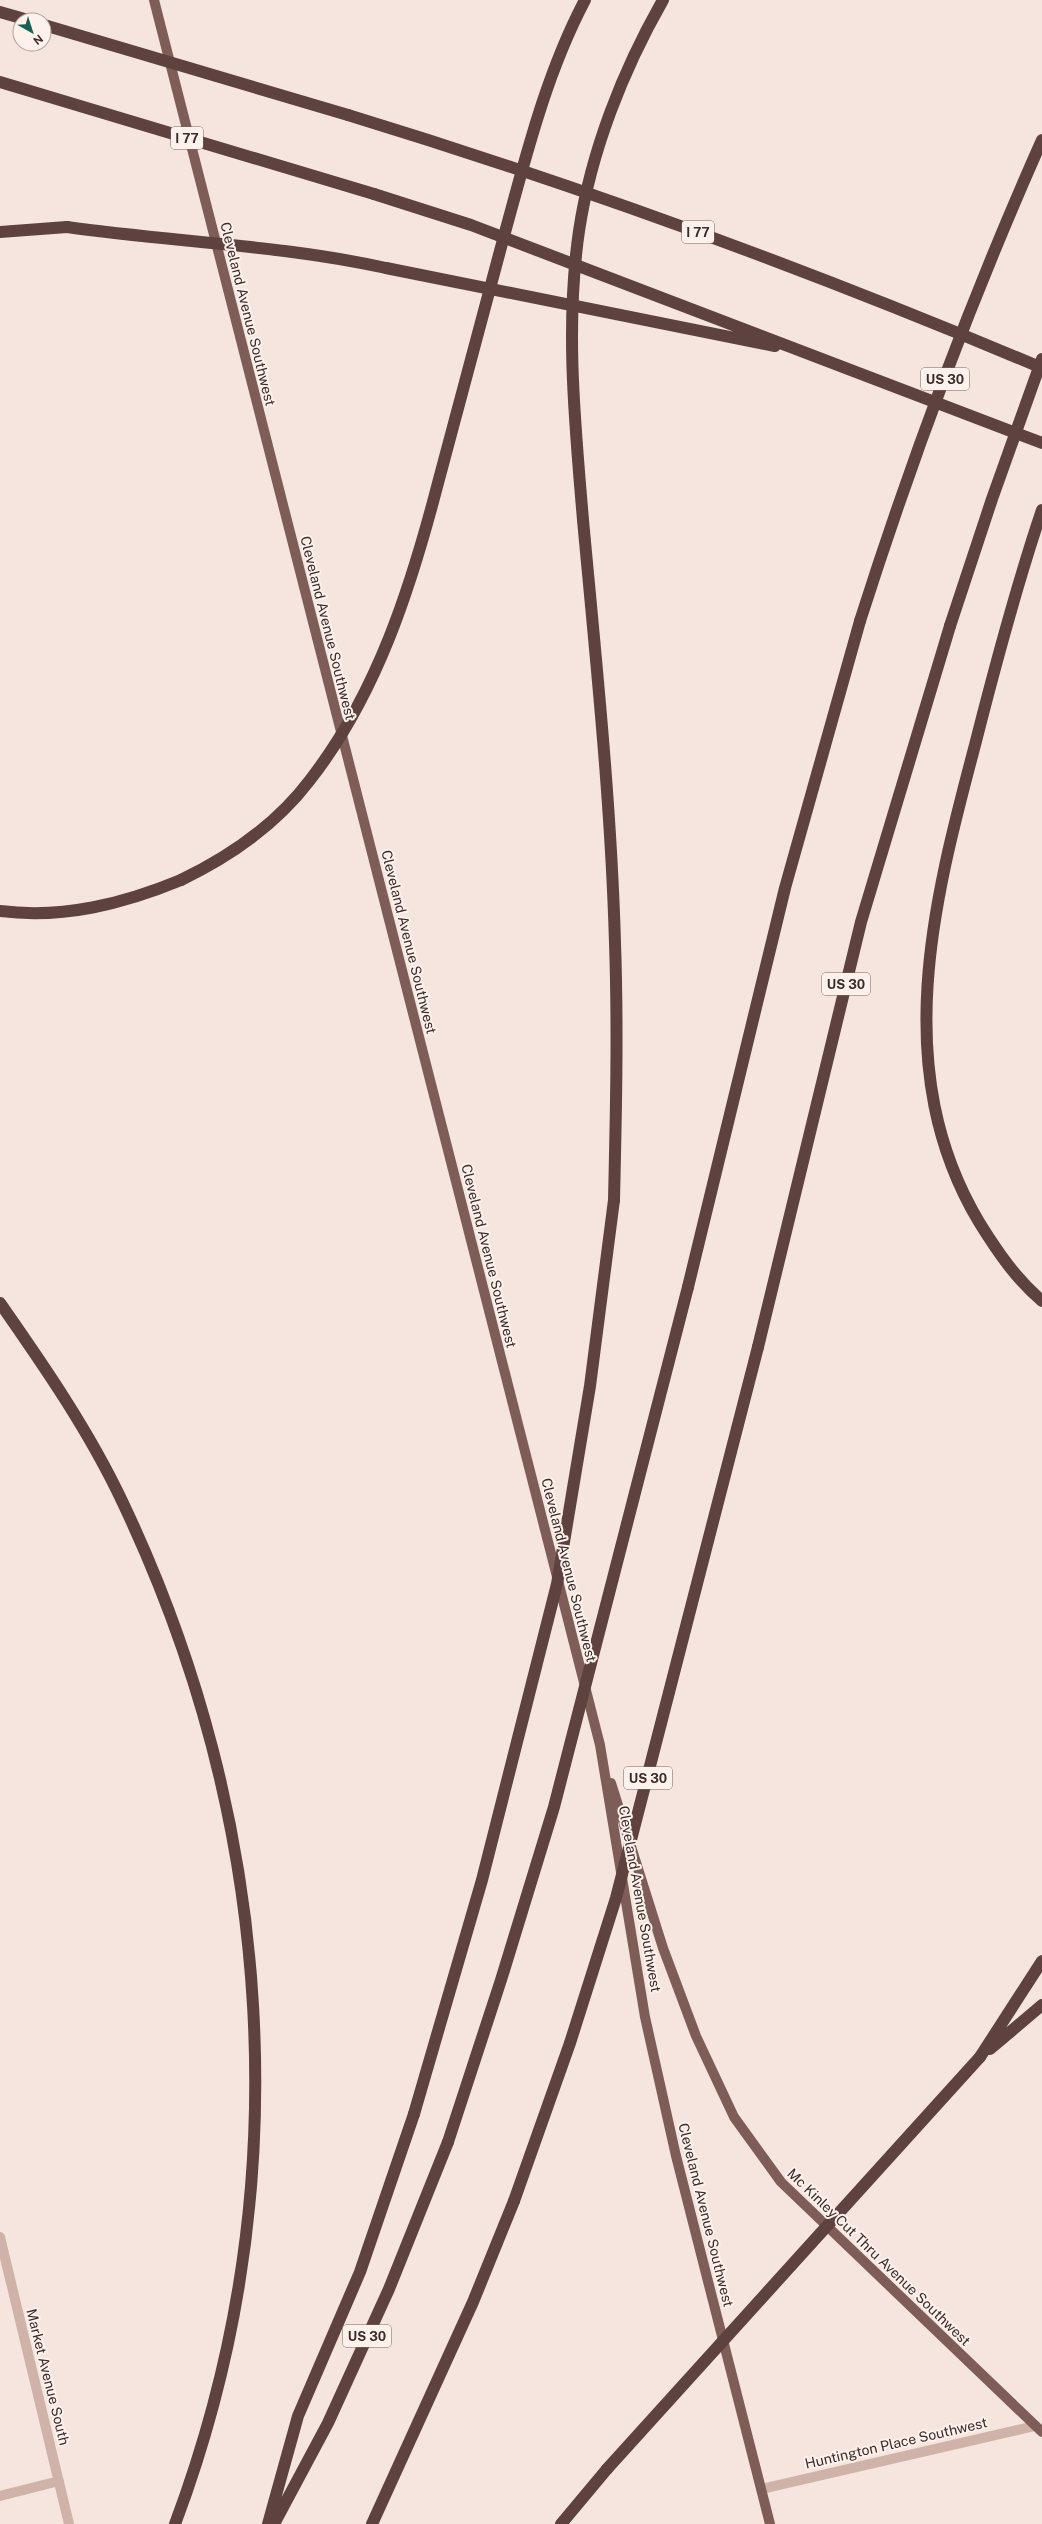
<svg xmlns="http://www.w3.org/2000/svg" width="1042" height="2524" font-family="'Public Sans',sans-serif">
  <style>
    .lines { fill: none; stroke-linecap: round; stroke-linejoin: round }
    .minor { stroke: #cfb2a8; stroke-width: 10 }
    .major { stroke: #7e5d58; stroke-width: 10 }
    .highway { stroke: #5d423f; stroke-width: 12 }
    .highway-bridge { stroke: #5d423f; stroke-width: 12 }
    .labels { text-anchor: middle; stroke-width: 4; stroke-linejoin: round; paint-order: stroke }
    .shield { fill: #fcf1eb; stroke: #756663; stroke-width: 1 }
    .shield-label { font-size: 13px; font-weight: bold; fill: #3b2b29 }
    .street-label { font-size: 14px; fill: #3b2b29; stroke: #fcf1eb }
  </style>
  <rect width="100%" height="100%" fill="#f5e5de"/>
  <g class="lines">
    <path class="minor" d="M0,2237L69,2524
      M762,2489L1035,2426
      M0,2496L59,2481"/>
    <path class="major" d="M154,0L600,1745L645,2017L676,2156L770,2524
      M611,1783L663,1948L696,2036L734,2117L781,2182L1042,2432"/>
    <path class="highway" d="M0,12L28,20
      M348,115C584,187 815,272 1042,368
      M374,194L471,225L1042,443
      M0,232L67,227
      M386,268L775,346
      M1042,510C1016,587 995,666 975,745C933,903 889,1071 979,1222C997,1251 1016,1279 1042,1301
      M583,520C596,661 611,802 615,943C618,1029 616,1114 614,1200
      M0,911C63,919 123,904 181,880
      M688,1287L785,888L860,621
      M0,1303C44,1366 89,1431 122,1501C275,1822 301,2189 175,2524
      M758,1347L861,922L950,626
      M990,2049L1042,2005
      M980,2057L1042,1961
      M268,2524L298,2416L360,2272L414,2114
      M274,2524L328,2423L389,2289L448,2142
      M372,2524L473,2302L514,2201
      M561,2524L607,2469"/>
    <path class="highway-bridge" d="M44,25L348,115
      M0,82L374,194
      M67,227C174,242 281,245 386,268
      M583,520C575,424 565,327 579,231C591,151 623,70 663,0
      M860,621C912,458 972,297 1042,140
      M950,626L992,499L1042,359
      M181,880C231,856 276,825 310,780C377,694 411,587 438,483C460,401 482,319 504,236C526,156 546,74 585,0
      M414,2114L482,1880L557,1584L590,1386L614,1200
      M448,2142L501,1980L554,1807L688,1287
      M514,2201L570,2043L616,1898L758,1347
      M607,2469L980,2057"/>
  </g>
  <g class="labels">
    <g class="shield">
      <rect x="171" y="127" width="32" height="22" rx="3"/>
      <rect x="682" y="221" width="32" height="22" rx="3"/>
      <rect x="921" y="368" width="48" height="22" rx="3"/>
      <rect x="822" y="973" width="48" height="22" rx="3"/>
      <rect x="624" y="1767" width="48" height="22" rx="3"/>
      <rect x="343" y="2325" width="48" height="22" rx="3"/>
    </g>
    <g class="shield-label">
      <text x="187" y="143">I 77</text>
      <text x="698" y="237">I 77</text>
      <text x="945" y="384">US 30</text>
      <text x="846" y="989">US 30</text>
      <text x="648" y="1783">US 30</text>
      <text x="367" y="2341">US 30</text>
    </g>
    <g class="street-label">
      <text transform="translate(248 314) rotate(76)" y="5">Cleveland Avenue Southwest</text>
      <text transform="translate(328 628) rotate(76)" y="5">Cleveland Avenue Southwest</text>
      <text transform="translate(409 942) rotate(76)" y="5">Cleveland Avenue Southwest</text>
      <text transform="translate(489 1256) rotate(76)" y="5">Cleveland Avenue Southwest</text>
      <text transform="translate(569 1570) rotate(76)" y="5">Cleveland Avenue Southwest</text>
      <text transform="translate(640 1899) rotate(80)" y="5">Cleveland Avenue Southwest</text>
      <text transform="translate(706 2215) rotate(76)" y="5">Cleveland Avenue Southwest</text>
      <text transform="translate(879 2257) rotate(44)" y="5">Mc Kinley Cut Thru Avenue Southwest</text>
      <text transform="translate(48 2377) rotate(76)" y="5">Market Avenue South</text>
      <text transform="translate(896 2443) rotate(-13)" y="5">Huntington Place Southwest</text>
    </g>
  </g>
  <g transform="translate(32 32) rotate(141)"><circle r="19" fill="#fcf1eb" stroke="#afa29d"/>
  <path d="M0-3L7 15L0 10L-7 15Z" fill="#196157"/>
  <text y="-6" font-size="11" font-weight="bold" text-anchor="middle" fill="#3b2b29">N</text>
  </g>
</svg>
